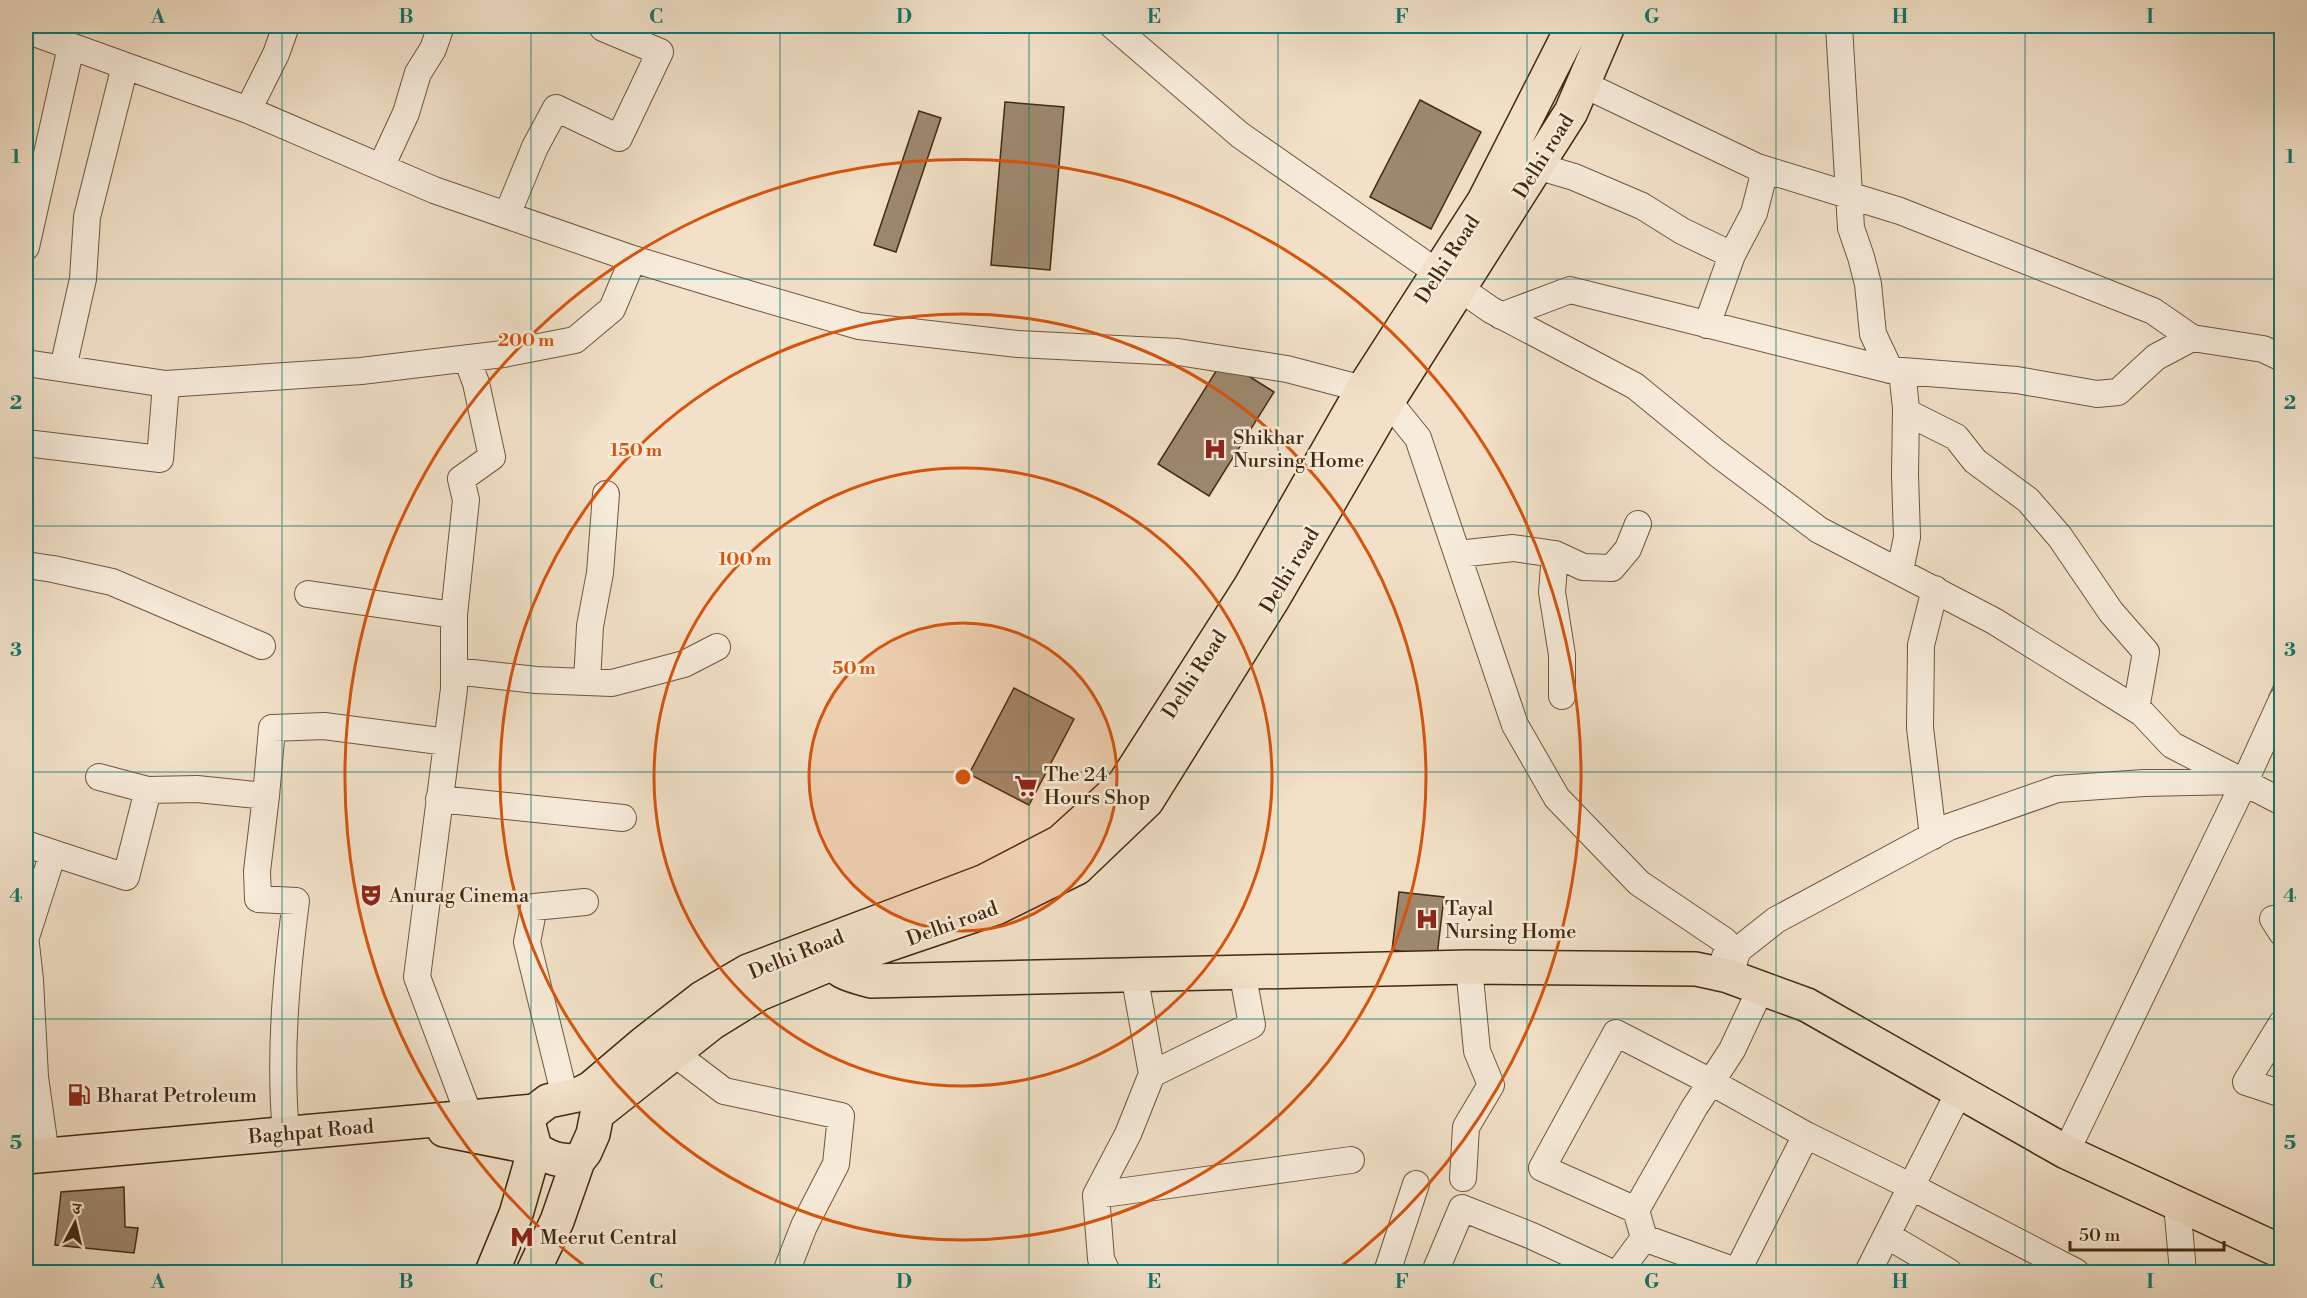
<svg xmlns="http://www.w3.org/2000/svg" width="2307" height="1298" font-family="'Libre Bodoni','Noto Serif Devanagari',serif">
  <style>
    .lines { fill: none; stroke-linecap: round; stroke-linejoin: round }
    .stream { stroke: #887258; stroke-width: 6 }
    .building { fill: #9e896f; stroke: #43290e; stroke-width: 1.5 }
    .minor-casing { stroke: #6f573c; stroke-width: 28 }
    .major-casing { stroke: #43290e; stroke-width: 36 }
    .minor { stroke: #f7ecdb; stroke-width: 26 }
    .major { stroke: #f2e1c8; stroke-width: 33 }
    .grid { fill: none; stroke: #0f766e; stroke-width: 1.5; stroke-opacity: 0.55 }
    .ring { fill: none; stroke: #d8540c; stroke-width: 3 }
    .labels { text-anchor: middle; stroke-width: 5; stroke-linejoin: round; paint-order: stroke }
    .street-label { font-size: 20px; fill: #43290e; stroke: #f7ecdb }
    .poi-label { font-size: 20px; fill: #43290e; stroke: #f7ecdb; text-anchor: start }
    .centre { fill: #d8540c; stroke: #f7ecdb; stroke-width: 3 }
    .ring-label { font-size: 18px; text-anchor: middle; font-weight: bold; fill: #d8540c; stroke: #f7ecdb; stroke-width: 5; stroke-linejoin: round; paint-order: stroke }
    .neatline { fill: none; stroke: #0f766e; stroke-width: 2 }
    .grid-label { font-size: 20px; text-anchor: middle; font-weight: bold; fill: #0f766e }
  </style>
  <rect width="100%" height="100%" fill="#f2e1c8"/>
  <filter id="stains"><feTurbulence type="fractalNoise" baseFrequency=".00333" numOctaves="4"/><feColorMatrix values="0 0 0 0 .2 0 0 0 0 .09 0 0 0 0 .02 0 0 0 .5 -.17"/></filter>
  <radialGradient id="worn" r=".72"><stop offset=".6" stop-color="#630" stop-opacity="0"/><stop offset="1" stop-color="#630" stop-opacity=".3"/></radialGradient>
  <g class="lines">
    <path class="stream" d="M2271,697L2282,672"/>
  </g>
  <path class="building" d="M1420,100L1481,132L1431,229L1370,197Z
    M1005,102L1064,107L1050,270L991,265Z
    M919,111L941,118L896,252L874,245Z
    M1223,360L1274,392L1209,496L1158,464Z
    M1014,688L1074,719L1029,805L969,774Z
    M1399,892L1444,897L1437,956L1392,950Z
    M124,1187L125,1227L138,1228L134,1253L55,1245L61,1192Z"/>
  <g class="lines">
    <g class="minor-casing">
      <path id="minor" d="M1113,26L1240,135L1491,310L1635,386L1718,454L1819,530L1994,621L2142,713L2172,745L2282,802
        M1839,26L1851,228L1861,257L1868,284L1873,334L1890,370
        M26,30L248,110L434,190L633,259L752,295L859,326L1018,344L1178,352L1287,369L1363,389L1388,401L1418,438L1515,725L1557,798L1639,883L1725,941L1728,948L1719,974
        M1583,84L1757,167L1900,211L2153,311L2192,338
        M248,110L276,54L286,26
        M1537,166L1574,177L1642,206L1682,231L1732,255
        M381,167L406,113L418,73L433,49L441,26
        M507,215L535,147L556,108L619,138L660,52L603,28
        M26,247L71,47
        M1501,316L1570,290L1890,370L2017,380L2097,394L2118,392L2156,357L2192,338L2263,349L2282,358
        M1707,325L1732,255L1754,213L1765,170
        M26,363L166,384L361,371L503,354L575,340L612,309L633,259
        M63,368L83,279L87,217L125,66
        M1906,412L1956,437L1975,461L2028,500L2060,537L2111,612L2146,652L2136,709
        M26,443L160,459L166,384
        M1458,554L1513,548L1555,554L1552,592L1562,655V696
        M1555,554L1583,567L1612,568L1628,549L1638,524
        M26,565L53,569L112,582L262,646
        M1900,571L1907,537L1905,475L1906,408L1902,371
        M308,594L454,615V689L417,977L470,1118
        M454,615L466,500L461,479L492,457L476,383L467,359
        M454,671L536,680L612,683L684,664L717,647
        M587,682L590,626L600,573L606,494
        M148,790L197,789L266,796L272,728L324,726L447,742
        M266,796L257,871L258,899L296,901C286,978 279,1056 286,1133
        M439,799L623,818
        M1933,836L1920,728L1921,645L1935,589
        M26,844L53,853L26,937
        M53,853L126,877L148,790L99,777
        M2273,919L2282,933
        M26,944L30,980L35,1077L46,1155
        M1730,973L1738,950L1776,920L1949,827L2057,789L2144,783L2239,781
        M2282,1023L2246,1082L2282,1094
        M674,1053L724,1091L841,1116L836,1164L804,1226L786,1272
        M1152,1074L1252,1025L1242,971
        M565,1097L527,942L534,907L585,902
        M2066,1152L2245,781L2282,700
        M1463,1178L1466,1127L1491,1085L1477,1051L1469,967
        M1096,1195L1351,1160
        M2177,1204L2183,1272
        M1636,1210L1542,1168L1616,1033L1711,1082L1806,1135L1912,1187L2076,1272
        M1888,1236L1949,1272
        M1644,1238L1738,1272
        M1107,1272L1101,1259L1096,1195L1128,1134L1152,1074L1134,974
        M1387,1272L1416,1184
        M1435,1272L1462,1208L1532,1236L1610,1272
        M1619,1272L1644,1238L1636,1210L1694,1108L1732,1050L1761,988
        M1737,1272L1806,1135
        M1868,1272L1959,1092"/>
    </g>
    <g class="major-casing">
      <path id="major" d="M828,955C834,973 854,976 871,981L1469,967L1696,969L1728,976L1807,1005L2066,1152L2282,1252
        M444,1130L535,1148C549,1159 560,1161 578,1161
        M26,1157L535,1111L548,1101L577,1095L591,1088L644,1043L702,998L748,971L985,881L1060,842L1124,784L1250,587L1363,389L1484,201L1573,26
        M492,1272L516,1214L535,1148L530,1129
        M533,1272L557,1221L578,1161L585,1152L593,1134L597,1114L712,1023L759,994L831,964L996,908L1077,868L1147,801L1273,599L1388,401L1571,112L1608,26"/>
    </g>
    <use href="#minor" class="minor"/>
    <use href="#major" class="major"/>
  </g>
  <path class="grid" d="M282,26V1272M531,26V1272M780,26V1272M1029,26V1272M1278,26V1272M1527,26V1272M1776,26V1272M2025,26V1272M26,279H2282M26,526H2282M26,772H2282M26,1019H2282"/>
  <circle cx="963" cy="777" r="154" fill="#d8540c" fill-opacity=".12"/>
  <g class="ring">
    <circle cx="963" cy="777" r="154"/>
    <circle cx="963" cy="777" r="309"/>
    <circle cx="963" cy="777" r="463"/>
    <path d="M591 1271A618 618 0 1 1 1335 1271"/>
  </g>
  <defs>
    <g id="hospital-bare" transform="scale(1.8)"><path d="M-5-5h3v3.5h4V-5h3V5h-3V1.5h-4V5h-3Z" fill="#8f2418" stroke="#f7ecdb" stroke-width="2.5" paint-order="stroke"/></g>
    <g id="supermarket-bare" transform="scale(1.8)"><path d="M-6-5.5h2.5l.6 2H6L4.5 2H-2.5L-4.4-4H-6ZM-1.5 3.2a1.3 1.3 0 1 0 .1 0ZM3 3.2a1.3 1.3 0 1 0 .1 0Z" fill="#8f2418" stroke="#f7ecdb" stroke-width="2.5" paint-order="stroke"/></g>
    <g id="theatre-bare" transform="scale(1.8)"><path d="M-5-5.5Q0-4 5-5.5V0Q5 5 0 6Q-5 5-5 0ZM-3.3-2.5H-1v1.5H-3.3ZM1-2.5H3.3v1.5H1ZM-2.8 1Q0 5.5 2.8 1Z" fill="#8f2418" stroke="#f7ecdb" stroke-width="2.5" paint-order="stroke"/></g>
    <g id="fuel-bare" transform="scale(1.8)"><path d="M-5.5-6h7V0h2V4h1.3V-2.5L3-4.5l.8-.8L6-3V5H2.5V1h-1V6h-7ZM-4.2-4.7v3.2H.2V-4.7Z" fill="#8f2418" stroke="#f7ecdb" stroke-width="2.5" paint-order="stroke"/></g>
    <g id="metro-bare" transform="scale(1.8)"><path d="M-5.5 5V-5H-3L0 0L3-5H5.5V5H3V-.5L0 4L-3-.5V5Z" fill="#8f2418" stroke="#f7ecdb" stroke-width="2.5" paint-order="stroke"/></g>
  </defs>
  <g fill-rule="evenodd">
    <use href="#hospital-bare" x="1215" y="449"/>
    <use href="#supermarket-bare" x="1026" y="786"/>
    <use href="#theatre-bare" x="371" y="895"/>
    <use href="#hospital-bare" x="1427" y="919"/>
    <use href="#fuel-bare" x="79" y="1095"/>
    <use href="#metro-bare" x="522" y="1237"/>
  </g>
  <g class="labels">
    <g class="street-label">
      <text transform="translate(1543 156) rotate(-58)" y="7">Delhi road</text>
      <text transform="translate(1447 259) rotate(-57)" y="7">Delhi Road</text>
      <text transform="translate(1289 570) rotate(-59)" y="7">Delhi road</text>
      <text transform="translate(1194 674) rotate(-57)" y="7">Delhi Road</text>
      <text transform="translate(952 923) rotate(-20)" y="7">Delhi road</text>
      <text transform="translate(796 954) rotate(-22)" y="7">Delhi Road</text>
      <text transform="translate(311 1131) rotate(-5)" y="7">Baghpat Road</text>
    </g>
    <g class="poi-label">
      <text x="1233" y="444">Shikhar<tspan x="1233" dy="23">Nursing Home</tspan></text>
      <text x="1044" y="781">The 24<tspan x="1044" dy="23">Hours Shop</tspan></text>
      <text x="389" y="902">Anurag Cinema</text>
      <text x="1445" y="915">Tayal<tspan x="1445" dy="23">Nursing Home</tspan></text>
      <text x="97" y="1102">Bharat Petroleum</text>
      <text x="540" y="1244">Meerut Central</text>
    </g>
  </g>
  <circle cx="963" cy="777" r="9" class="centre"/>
  <g class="ring-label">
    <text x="526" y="346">200 m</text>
    <text x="636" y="456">150 m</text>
    <text x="745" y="565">100 m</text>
    <text x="854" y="674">50 m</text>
  </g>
  <rect width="2307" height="1298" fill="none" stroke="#f2e1c8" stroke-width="66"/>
  <g transform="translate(75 1223) rotate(7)" stroke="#f7ecdb" stroke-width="4.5" paint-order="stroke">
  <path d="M0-4.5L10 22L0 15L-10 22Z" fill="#43290e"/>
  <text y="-9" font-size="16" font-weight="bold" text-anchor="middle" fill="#43290e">उ</text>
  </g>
  <path d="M2070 1241v9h154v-9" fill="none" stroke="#43290e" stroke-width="3"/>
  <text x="2079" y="1241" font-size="18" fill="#43290e" stroke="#f7ecdb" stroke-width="4.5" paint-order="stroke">50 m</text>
  <rect x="33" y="33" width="2241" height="1232" class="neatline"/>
  <g class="grid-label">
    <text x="158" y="23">A</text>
    <text x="406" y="23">B</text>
    <text x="656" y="23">C</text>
    <text x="904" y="23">D</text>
    <text x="1154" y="23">E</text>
    <text x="1402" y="23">F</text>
    <text x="1652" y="23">G</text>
    <text x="1900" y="23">H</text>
    <text x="2150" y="23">I</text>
    <text x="16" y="163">1</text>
    <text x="2290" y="163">1</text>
    <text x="16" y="409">2</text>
    <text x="2290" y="409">2</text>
    <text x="16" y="656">3</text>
    <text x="2290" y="656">3</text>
    <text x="16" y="902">4</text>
    <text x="2290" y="902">4</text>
    <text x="16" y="1149">5</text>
    <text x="2290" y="1149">5</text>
    <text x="158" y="1288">A</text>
    <text x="406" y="1288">B</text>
    <text x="656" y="1288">C</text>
    <text x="904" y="1288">D</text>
    <text x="1154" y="1288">E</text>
    <text x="1402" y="1288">F</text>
    <text x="1652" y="1288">G</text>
    <text x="1900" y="1288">H</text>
    <text x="2150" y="1288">I</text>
  </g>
  <rect width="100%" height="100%" filter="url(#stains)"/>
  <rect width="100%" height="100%" fill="url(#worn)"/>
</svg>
